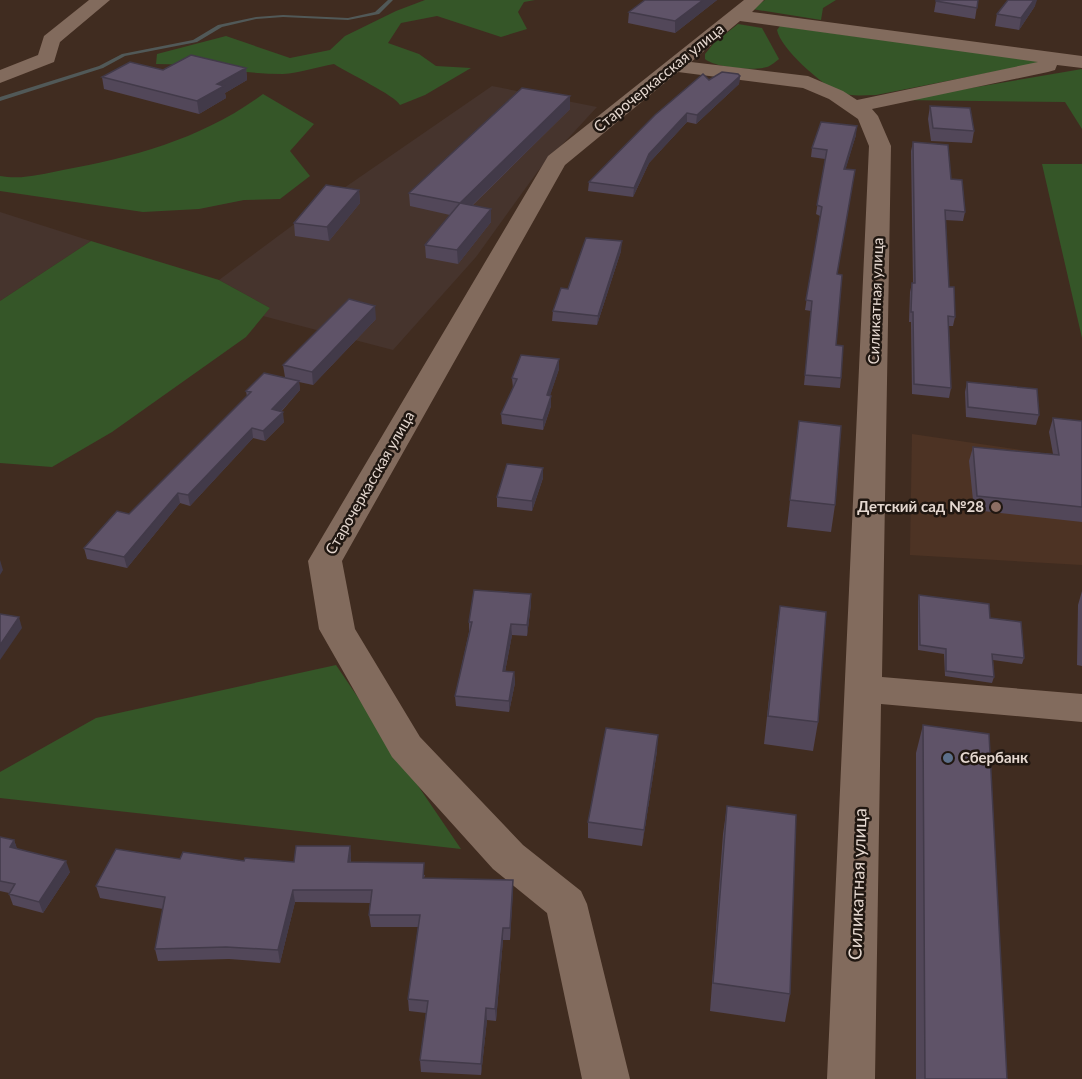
<svg xmlns="http://www.w3.org/2000/svg" width="1082" height="1079" font-family="Lato,sans-serif">
  <style>
    .industrial { fill: #46342d }
    .built { fill: #4d3324 }
    .green { fill: #355628 }
    .lines { fill: none; stroke-linecap: round; stroke-linejoin: round }
    .stream { fill: #515958; fill-rule: evenodd }
    .minor { fill: #826b5d; fill-rule: evenodd }
    .wall { fill: #524759 }
    .shaded-wall { fill: #423a49 }
    .building { fill: #5f5368; stroke: #423a49; stroke-width: 1.5 }
    .education-dot { fill: #8d6e63; stroke: #201711; stroke-width: 2 }
    .service-dot { fill: #5c6f8a; stroke: #201711; stroke-width: 2 }
    .labels { text-anchor: middle; stroke-width: 5; stroke-linejoin: round; paint-order: stroke }
    .street-label { font-size: 15px; fill: #e5d8d0; stroke: #201711 }
    .poi-label { font-size: 15px; font-weight: bold; fill: #e5d8d0; stroke: #201711; text-anchor: end }
    .near-street-label { font-size: 18px; fill: #e5d8d0; stroke: #201711 }
  </style>
  <rect width="100%" height="100%" fill="#402c20"/>
  <path class="industrial" d="M492,86L597,107L538,171L476,257L393,350L263,316L270,308L219,280L328,199Z
    M0,212L91,241L0,301Z"/>
  <path class="built" d="M912,434L1082,459V565L910,555Z"/>
  <path class="green" d="M425,0H535L524,2L518,12L527,29L501,37L437,16L401,23L388,43L419,54L436,66L471,68L425,95L400,105C396,96 346,72 334,64C317,67 299,73 283,74C240,74 198,64 156,64L157,54L226,36L290,58L330,50L345,36L396,11Z
    M765,0H836L823,8L821,20L752,9Z
    M738,24L762,28L779,59C776,61 771,66 767,67C754,71 716,68 705,59V54L714,43Z
    M780,26L1043,62L876,95C863,95 851,97 839,92C822,85 780,48 777,30Z
    M1082,69V129L1065,102L900,100Z
    M263,94L314,124L290,151L310,176L280,199L244,200L199,209L143,212L0,191V176C22,180 42,174 63,170C135,157 204,138 263,94Z
    M1042,164H1082V338Z
    M91,241L219,280L270,308L246,337L112,432L52,467L0,463V301Z
    M336,665L461,849L0,798V772L96,718Z"/>
  <g class="lines">
    <path class="stream" d="M388,0H393L379,14L348,20L283,17L256,19L222,27L197,42L125,56L103,68L0,101V97L99,66L122,54L193,40L218,25L256,17L283,15L348,18L375,12Z"/>
    <path class="minor" d="M89,0H110L60,42L54,62L0,83V70L38,55L44,36Z
      M744,0H764L752,12L1082,56V68L1057,65L1055,70L1048,72L872,109L878,116L891,146L882,677L1082,694V722L881,704L875,1079H827L869,146L858,119L829,99L803,88L678,72L565,165L342,561L355,629L420,737L523,845L581,891L587,904L630,1079H582L547,913L493,869L392,757L319,629L308,561L548,156ZM740,21L1038,62L857,100L843,91L808,76L691,62Z"/>
  </g>
  <path class="wall" d="M645,0H717L675,33L628,23L629,12Z
    M978,0L975,19L934,12L936,1Z
    M1035,6L1019,30L995,26L997,14Z
    M246,68L247,80L225,93L226,98L199,114L104,89L102,77L163,70Z
    M740,76L739,84L696,124L687,122L649,163L633,197L588,191L589,182L709,80Z
    M570,96V109L472,206L491,222L458,264L426,258L425,245L450,215L410,206L409,193Z
    M930,106L974,131L972,143L931,141L928,119Z
    M856,135L845,170L837,274L836,345L841,378L840,388L804,385L811,311L805,310L820,216L816,214L825,159L811,157L812,148Z
    M913,142L951,179L965,212L963,221L945,220L949,287L955,317L953,326H949L951,388L949,398L912,394L911,322H909L910,292L912,283H913L911,151Z
    M359,190L360,203L329,241L295,236L294,223Z
    M621,251L597,325L552,321L553,311L568,289Z
    M376,319L313,385L299,382L300,390L281,412L284,422L265,441L253,438L190,506L180,503L127,568L87,559L84,548L129,514L247,397L246,391L285,377L283,365Z
    M559,369L550,395L551,396V406L543,430L502,424L501,414L513,388L512,378Z
    M967,382L1039,415L1036,425L966,417L965,392Z
    M1053,418L1082,421V522L974,510L969,461L973,447L1053,454L1049,432Z
    M799,421L835,505L831,532L787,527Z
    M543,468V478L532,511L497,507V497Z
    M1082,591V666L1077,665L1078,605Z
    M919,595L990,618L1024,658L1022,664L993,660L994,677L992,683L945,676L944,654L918,650V601Z
    M531,604L527,636L512,635L505,672H514L515,683L509,712L456,706L455,696L469,632V622Z
    M780,606L818,722L813,751L764,744L776,634Z
    M923,725L1007,1079H916V753Z
    M657,751L642,846L588,838V822Z
    M727,806L790,994L785,1022L710,1011L723,834Z
    M0,838L14,840L17,849L70,872L43,913L13,905L9,894V893L0,891Z
    M350,846L351,858V862L425,875L424,878L513,880L510,940H503L496,1021L487,1020L481,1075L421,1072L420,1060L426,1013L409,1011L408,999L418,927H371L369,915L370,903L295,902L280,963L229,959L158,961L155,949L163,909L100,898L96,886L180,859L294,862Z"/>
  <path class="shaded-wall" d="M703,0H717L675,33V21Z
    M1034,0H1037L1035,6L1019,30L1021,18Z
    M246,68L247,80L225,93L226,98L199,114L197,101L217,84Z
    M740,76L739,84L696,124L697,115Z
    M570,96V109L460,217V203Z
    M687,113V122L649,163L633,197L634,188L649,154Z
    M857,126L856,135L843,178L844,169Z
    M359,190L360,203L329,241L327,227Z
    M491,209V222L458,264L457,250Z
    M622,241L621,251L597,325L598,316Z
    M375,306L376,319L313,385L312,372Z
    M559,359V369L547,405V395Z
    M299,381L300,390L274,419L272,409Z
    M551,396V406L543,430V420Z
    M283,412L284,422L265,441L263,431Z
    M252,428L253,438L190,506L188,495Z
    M543,468V478L532,511V501Z
    M178,493L180,503L127,568L124,557Z
    M0,560L3,570L0,575Z
    M531,594V604L527,636V625Z
    M19,617L22,628L0,660V645Z
    M511,624L512,635L503,682V671Z
    M514,672L515,683L509,712V701Z
    M658,735L657,751L642,846L644,830Z
    M14,840L18,851L10,847Z
    M350,846L351,858L349,875L348,862Z
    M66,861L70,872L43,913L39,902Z
    M513,880V892L510,940V928Z
    M293,890L295,902L280,963L278,950Z
    M503,928V940L496,1021L495,1009Z
    M486,1008L487,1020L481,1075V1064Z"/>
  <path class="building" d="M645,0H703L675,21L629,12Z
    M936,0H978L977,8L936,1Z
    M1008,0H1034L1021,18L997,14Z
    M191,55L246,68L217,84L224,86L197,101L102,77L130,62L163,70Z
    M722,72L738,74L740,76L697,115L687,113L649,154L634,188L589,182L655,115L703,74L709,80Z
    M522,88L570,96L460,203L409,193Z
    M930,106L970,108L974,131L933,128Z
    M821,122L857,126L844,169L855,170L837,274L842,275L836,345L843,346L841,378L805,375L812,301L806,300L822,207L817,205L827,150L812,148Z
    M913,142L948,145L951,179L962,180L965,212L945,210L949,287H954L955,317L948,316L951,388L914,384L913,312H911L912,283H915Z
    M326,185L359,190L327,227L294,223Z
    M460,203L491,209L457,250L425,245Z
    M586,238L622,241L598,316L553,311L561,288L568,289Z
    M349,299L375,306L312,372L283,365Z
    M521,355L559,359L547,395L551,396L543,420L501,414L517,379L512,378Z
    M264,373L299,381L272,409L283,412L263,431L252,428L188,495L178,493L124,557L84,548L117,511L129,514L251,392L246,391Z
    M967,382L1037,389L1039,415L968,407Z
    M1053,418L1082,421V507L977,496L973,447L1059,455Z
    M799,421L841,426L835,505L790,500Z
    M507,464L543,468L532,501L497,497Z
    M474,590L531,594L527,625L511,624L503,671L514,672L509,701L455,696L472,622H469Z
    M919,595L989,604L990,618L1021,622L1024,658L992,654L994,677L946,671V649L920,645Z
    M780,606L826,612L818,722L768,716Z
    M0,614L19,617L0,645Z
    M923,725L989,734L1007,1079H925Z
    M606,728L658,735L644,830L588,822Z
    M727,806L796,815L790,994L713,983Z
    M0,837L14,840L10,847L66,861L39,902L9,894L15,884L0,881Z
    M296,846H350L348,862L424,863L423,878L513,880L510,928H503L495,1009L486,1008L481,1064L420,1060L428,1001L408,999L420,915H369L372,890H293L278,950L226,947L155,949L165,897L96,886L116,849L180,859L183,852L244,861L245,858L294,862Z"/>
  <circle class="education-dot" cx="996" cy="507" r="6"/>
  <circle class="service-dot" cx="948" cy="758" r="6"/>
  <g class="labels">
    <g class="street-label">
      <text transform="translate(659 78) rotate(-39)" y="5">Старочеркасская улица</text>
      <text transform="translate(876 301) rotate(-88)" y="5">Силикатная улица</text>
      <text transform="translate(370 483) rotate(-60)" y="5">Старочеркасская улица</text>
    </g>
    <g class="poi-label">
      <text x="984" y="512">Детский сад №28</text>
      <text x="960" y="763" text-anchor="start">Сбербанк</text>
    </g>
    <g class="near-street-label">
      <text transform="translate(858 884) rotate(-88)" y="6">Силикатная улица</text>
    </g>
  </g>
</svg>
